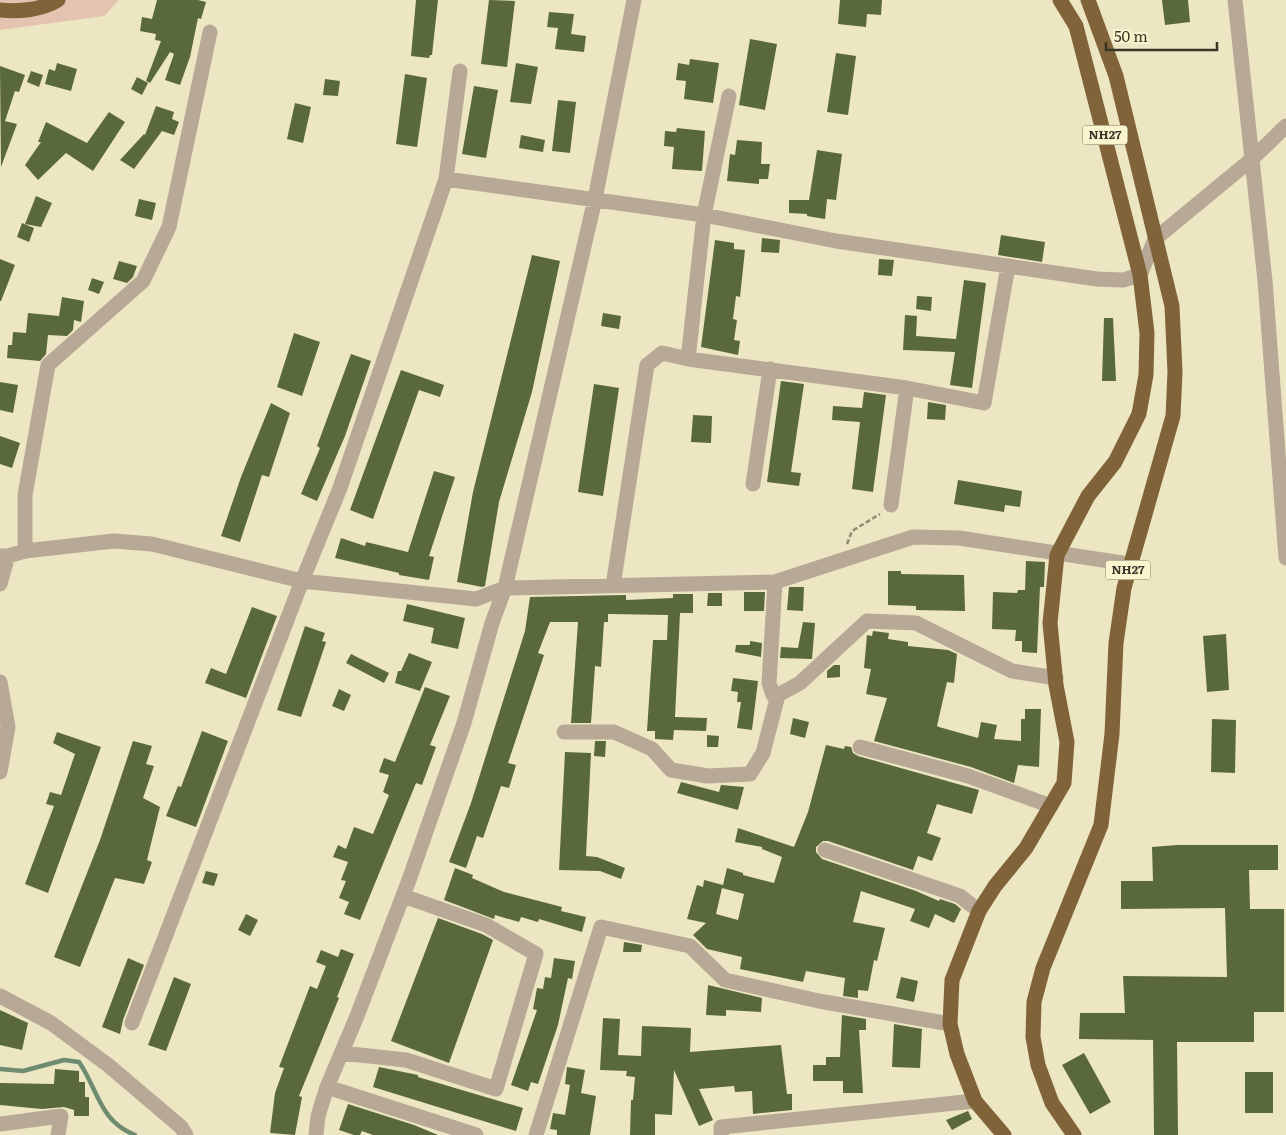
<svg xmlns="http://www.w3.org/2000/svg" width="1286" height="1135" font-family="Literata,serif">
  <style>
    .green { fill: #e4c3b1 }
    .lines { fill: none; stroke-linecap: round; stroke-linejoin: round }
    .stream { stroke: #708c70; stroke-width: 4.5 }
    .building { fill: #5a693c; fill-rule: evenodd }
    .path { stroke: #908b72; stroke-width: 2.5; stroke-dasharray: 5 2.5; stroke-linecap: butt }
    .minor { stroke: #b7a996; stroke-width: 15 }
    .highway { stroke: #81633a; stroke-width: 15 }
    .labels { text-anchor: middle; stroke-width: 5; stroke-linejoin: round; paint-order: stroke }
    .shield { fill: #faf4cf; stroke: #74705b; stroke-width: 1 }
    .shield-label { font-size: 12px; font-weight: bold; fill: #3a3729 }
  </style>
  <rect width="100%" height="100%" fill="#ede6c2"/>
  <path class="green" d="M0,0H119L104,16L0,30Z"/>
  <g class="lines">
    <path class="stream" d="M0,1069L23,1071L64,1060L79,1062C98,1089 99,1121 135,1135"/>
  </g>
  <path class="building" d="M157,0H198L206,2L201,19L198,18L190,57L180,85L165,80L174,54L170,52L150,83L146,81L161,41L155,40L156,34L140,31L142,17L152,19Z
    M416,0H438L432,55H430L429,58L411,56Z
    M489,0L515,1L507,67L481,64Z
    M840,0H882L881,15L867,14L866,27L838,24Z
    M1162,0H1188L1190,22L1165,25Z
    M549,12L574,14L571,34L586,36L584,52L555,49L558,28L547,27Z
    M750,39L777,44L765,110L739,105Z
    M836,53L856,56L848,115L827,112Z
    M690,59L719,63L713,103L684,99L686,81L676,80L678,63L689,65Z
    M57,63L77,69L71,91L45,84L49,69L55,71Z
    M516,63L538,67L531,104L510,102Z
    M0,66L25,75L19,92L15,91L5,121L17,124L1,167Z
    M31,71L43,75L39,87L27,82Z
    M405,74L427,78L417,147L396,144Z
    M137,77L148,83L142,95L131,89Z
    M325,79L340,81L338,96L323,95Z
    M474,86L498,90L486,158L462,154Z
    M558,100L576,102L570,153L552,151Z
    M295,103L311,107L303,143L287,139Z
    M156,106L174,112L172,119L179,122L174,135L162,131L134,169L120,160L144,134L145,135Z
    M109,112L125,122L93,171L66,153L38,180L25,165L41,142H38L46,122L87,143Z
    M677,128L705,131L702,171L672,169L674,147L664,146L665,131L676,132Z
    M521,135L545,140L543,152L519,148Z
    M737,140L762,142L761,164H770L768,179H759V184L727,181L730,154L735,155Z
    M817,150L842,154L836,200L827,199L825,219L807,216V214L789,213V200H809Z
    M36,196L52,203L41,227L25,224Z
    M139,199L156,203L152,220L135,216Z
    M22,223L34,228L29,242L17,237Z
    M1001,235L1045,242L1042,262L998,255Z
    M762,238L780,240L779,253L761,252Z
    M715,240L734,243V249L745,250L740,297L736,296L733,319L737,320L734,340L740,341L738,355L701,347Z
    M532,255L560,261L532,392L499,502L485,586L482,587L457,582L473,492Z
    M0,259L15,265L1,301H0Z
    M879,259L894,260L892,276L878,275Z
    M119,261L137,266L133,277L127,283L113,279Z
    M92,278L104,282L99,294L88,290Z
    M964,280L986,283L972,388L950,385L955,352L903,350L905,315L917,316L916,336L956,339Z
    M917,296L932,297L931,311L916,309Z
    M62,297L84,301L81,322L74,320L73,330L67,336L48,335L46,354L40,361L7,358L8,345H12L13,332L26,333L28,313L59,316Z
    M603,313L621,316L619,329L601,326Z
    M1104,318H1113L1116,381H1102Z
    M294,333L320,342L302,396L277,387Z
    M351,354L371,361L345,436L317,501L301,494L320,448L317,446Z
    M401,370L444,385L440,397L419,390L373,519L350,510Z
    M781,381L804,384L791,472L801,473L799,486L767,482Z
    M0,382L18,385L13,413L0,410Z
    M594,384L619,388L603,496L578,492Z
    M864,392L886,395L873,492L852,489L860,422L832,420L833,406L862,408Z
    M928,402L946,405L945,420L927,419Z
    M271,403L290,413L269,477L262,475L240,542L221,536L241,477Z
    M693,415L712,416L711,443L691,442Z
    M0,436L20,443L12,468L0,464Z
    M434,471L455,477L429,556L434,557L429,580L399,575V573L335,558L341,538L365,546L366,542L408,552Z
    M958,480L1022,491L1020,507L1005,505L1004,512L954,504Z
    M1026,561L1045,562L1044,587H1040L1037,653L1022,652V641H1015L1016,630L992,629L993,592L1017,593L1018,590H1025Z
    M888,571H901V574L964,575L965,611L916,610V606L888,605Z
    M789,587H804L803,611L787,610Z
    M744,592H765L764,611H744Z
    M708,593H722V606H707Z
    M673,594H693V613H680L675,717L707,718L706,731L674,730L673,740L655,739V731H647L653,640H667L668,615L608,614V622H604L601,667L595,666L591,723H571L578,622H550L538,653L544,655L508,763L516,765L509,788L501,786L483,838L477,836L466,868L449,862L471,803L525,631L530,597L626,595V600L673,598Z
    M407,604L465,618L458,649L431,643L434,628L403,621Z
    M252,607L277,616L246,698L205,683L211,668L226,674Z
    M803,622L815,623L812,659L780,658L781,647L798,648Z
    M305,626L325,633L322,641L326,642L301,717L277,710Z
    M873,631L889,633L888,639L908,642V646L948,650L957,654L954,683L947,682L937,726L939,727L978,738L981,722L997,725L994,739L1021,741V719H1025V709H1041L1039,767L1018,765L1014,783L971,767L874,741L887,698L866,694L871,669L864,668L867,635L872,636Z
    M1226,634L1229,690L1207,692L1203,636Z
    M750,641L762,643L761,657L735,652L736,645H750Z
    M409,653L432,662L420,691L395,683L398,671H401Z
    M351,654L389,673L384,683L346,663Z
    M834,665H840V677L827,678V671Z
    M733,678L758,681L752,730L737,728L741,702H737L738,692L731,691Z
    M425,687L450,696L430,745L436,747L422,785L416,783L360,920L344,914L349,902L339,898L346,881L341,880L348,862L333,857L338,845L346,849L354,827L373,834L389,795L383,792L389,775L379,772L384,758L395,762Z
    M339,689L351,695L344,711L332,706Z
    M793,718L809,722L805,738L790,734Z
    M1212,719L1236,720L1235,773L1211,772Z
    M202,731L228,741L196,827L166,816L178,786L181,787Z
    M57,732L101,747L48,893L25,884L54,806L46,804L50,792L61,795L75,754L53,743Z
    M707,735L719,736L718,747H707Z
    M133,741L152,746L146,764L154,766L143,798L160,807L147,860L152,862L144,884L115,878L80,967L54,957L100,840Z
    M595,741H606L605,757L594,756Z
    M826,745L844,749L845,746L851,747L853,753L858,756L979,790L972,814L937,804L927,833L941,838L932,861L918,856L913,870L828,841H823L816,847V852L822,859L916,891L939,901L940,899L955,904L961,909L954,923L935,914L929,928L910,921L915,909L861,891L853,922L885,928L877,961L874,960L868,991L858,990V998L843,996L845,978L806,971L803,982L740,969L742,957L707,949L693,935L706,923L687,919L697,885L703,887L704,880L723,885L727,868L743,873V875L774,883L782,857L762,849V847L735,842L738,828L794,847L808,812ZM722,888L744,894L738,920L716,914Z
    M565,752L591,753L586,856L597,857L625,868L621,879L600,871L559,870Z
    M681,782L719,792L721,785L744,787L738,810L677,793Z
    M1177,845H1278V870H1249L1250,909H1284V1012H1254V1042H1177L1178,1135H1154L1153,1040L1079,1039L1080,1013H1125L1123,976L1227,977L1225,908L1121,909V881H1153L1152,847Z
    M455,868L473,875L472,878L504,892L562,907L561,911L586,917L582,932L539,919L538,922L521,917L519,922L495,915L494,919L444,900Z
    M206,871L218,874L214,886L202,883Z
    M246,914L258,920L250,936L238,930Z
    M438,918L482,934L493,940L449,1063L391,1041Z
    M624,942L642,945L641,952H623Z
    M341,949L354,954L337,997L339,998L299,1096L302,1097L295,1135L270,1133L275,1093L284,1068L279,1067L310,986L317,989L326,966L316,962L321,950L338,957Z
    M128,958L144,965L123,1020L120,1034L102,1027Z
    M554,958L575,961L572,979L568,978L558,1025L538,1084L531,1082L528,1091L511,1085L537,1010L533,1009L537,988L543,989L545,977L551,978Z
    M174,977L191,984L166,1051L148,1045Z
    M901,977L918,981L914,1002L896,998Z
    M708,985L762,998L761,1012L726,1010V1016L706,1015Z
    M0,1010L28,1023L22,1050L0,1045Z
    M842,1015L866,1019V1030H859L863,1093H843V1081H813V1065H826V1057H840Z
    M603,1018L620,1019L618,1055L641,1056L642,1026L691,1028L690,1052L781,1045L787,1094H792V1110L753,1114L752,1091L735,1092L734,1086L699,1089L713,1120L699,1126L674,1070L672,1115L655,1114V1135H630L631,1100H633L635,1077L626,1076L627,1071L600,1070Z
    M894,1024L922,1029L920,1068L892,1067Z
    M1084,1053L1111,1102L1090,1114L1062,1065Z
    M379,1067L418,1075V1077L523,1108L516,1131L373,1087Z
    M567,1067L585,1070L581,1093L596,1096L590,1135H557V1130L550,1129L553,1113L565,1115L570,1085L565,1084Z
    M55,1069L79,1071V1082H85V1097H89V1116H74V1110L64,1107L42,1109L0,1105V1083L54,1084Z
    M1245,1072H1273V1113H1245Z
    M348,1104L414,1125L438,1135H373L362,1131L360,1135H354L339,1130Z
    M968,1111L972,1119L952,1130L946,1120Z"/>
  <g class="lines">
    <path class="path" d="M847,544L852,531L880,514"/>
    <path class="minor" d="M1235,0L1265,281L1286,558
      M446,179L704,215L836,241L1097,279L1123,280L1140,275L1155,239L1252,159L1286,126
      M688,359L907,388L984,403L1008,266
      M753,484L770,369
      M891,505L907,388
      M25,551V495L48,365L143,281L169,227L210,32
      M0,556H8L25,551L114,541L152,544L302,581L476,599L505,588L775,582L913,537L959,538L1129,564
      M0,584L8,556
      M613,586L647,365L662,353L688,359L704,215L729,96
      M0,682L8,727L0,772
      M773,695L769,683L775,582
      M564,732H614L652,749L671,770L708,776L750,774L763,753L778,695L800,683L867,621L916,623L1012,671L1056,678
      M860,747L968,776L1051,806
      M825,850L960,896L979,911
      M0,996L51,1023L108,1065L181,1127L186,1135
      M132,1023L302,581L340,488L446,179L460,71
      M341,1053L406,1060L496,1089L536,954L486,925L403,896
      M327,1087L476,1135
      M0,1124L61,1116L58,1135
      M316,1135L318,1116L327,1087L357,1016L409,880L464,723L492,623L505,588L595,199L634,0
      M536,1135L601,927L690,946L725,980L819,1001L950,1024
      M721,1135V1127L975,1101"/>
    <path class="highway" d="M0,10C19,12 42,10 58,0
      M1004,1135L975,1101L957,1054L950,1024L952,980L979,911L995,886L1026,848L1064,783L1067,742L1056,685L1050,623L1057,555L1088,496L1115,462L1139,414L1146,375L1147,333L1140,275L1076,26L1060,0
      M1074,1135L1052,1103L1038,1065L1033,1037L1034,1002L1043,968L1101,825L1112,734L1116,643L1124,588L1173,416L1175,372L1172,306L1116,76L1088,0"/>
  </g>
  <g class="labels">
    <g class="shield">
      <rect x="1082.5" y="125.5" width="45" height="19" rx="4"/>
      <rect x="1105.5" y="560.5" width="45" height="19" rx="4"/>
    </g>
    <g class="shield-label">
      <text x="1105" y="139">NH27</text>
      <text x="1128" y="574">NH27</text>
    </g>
  </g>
  <path d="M1106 42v8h111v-8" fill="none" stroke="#3a3729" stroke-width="2.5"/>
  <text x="1114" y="42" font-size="15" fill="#3a3729" stroke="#faf4cf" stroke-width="4" paint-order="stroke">50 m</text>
</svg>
